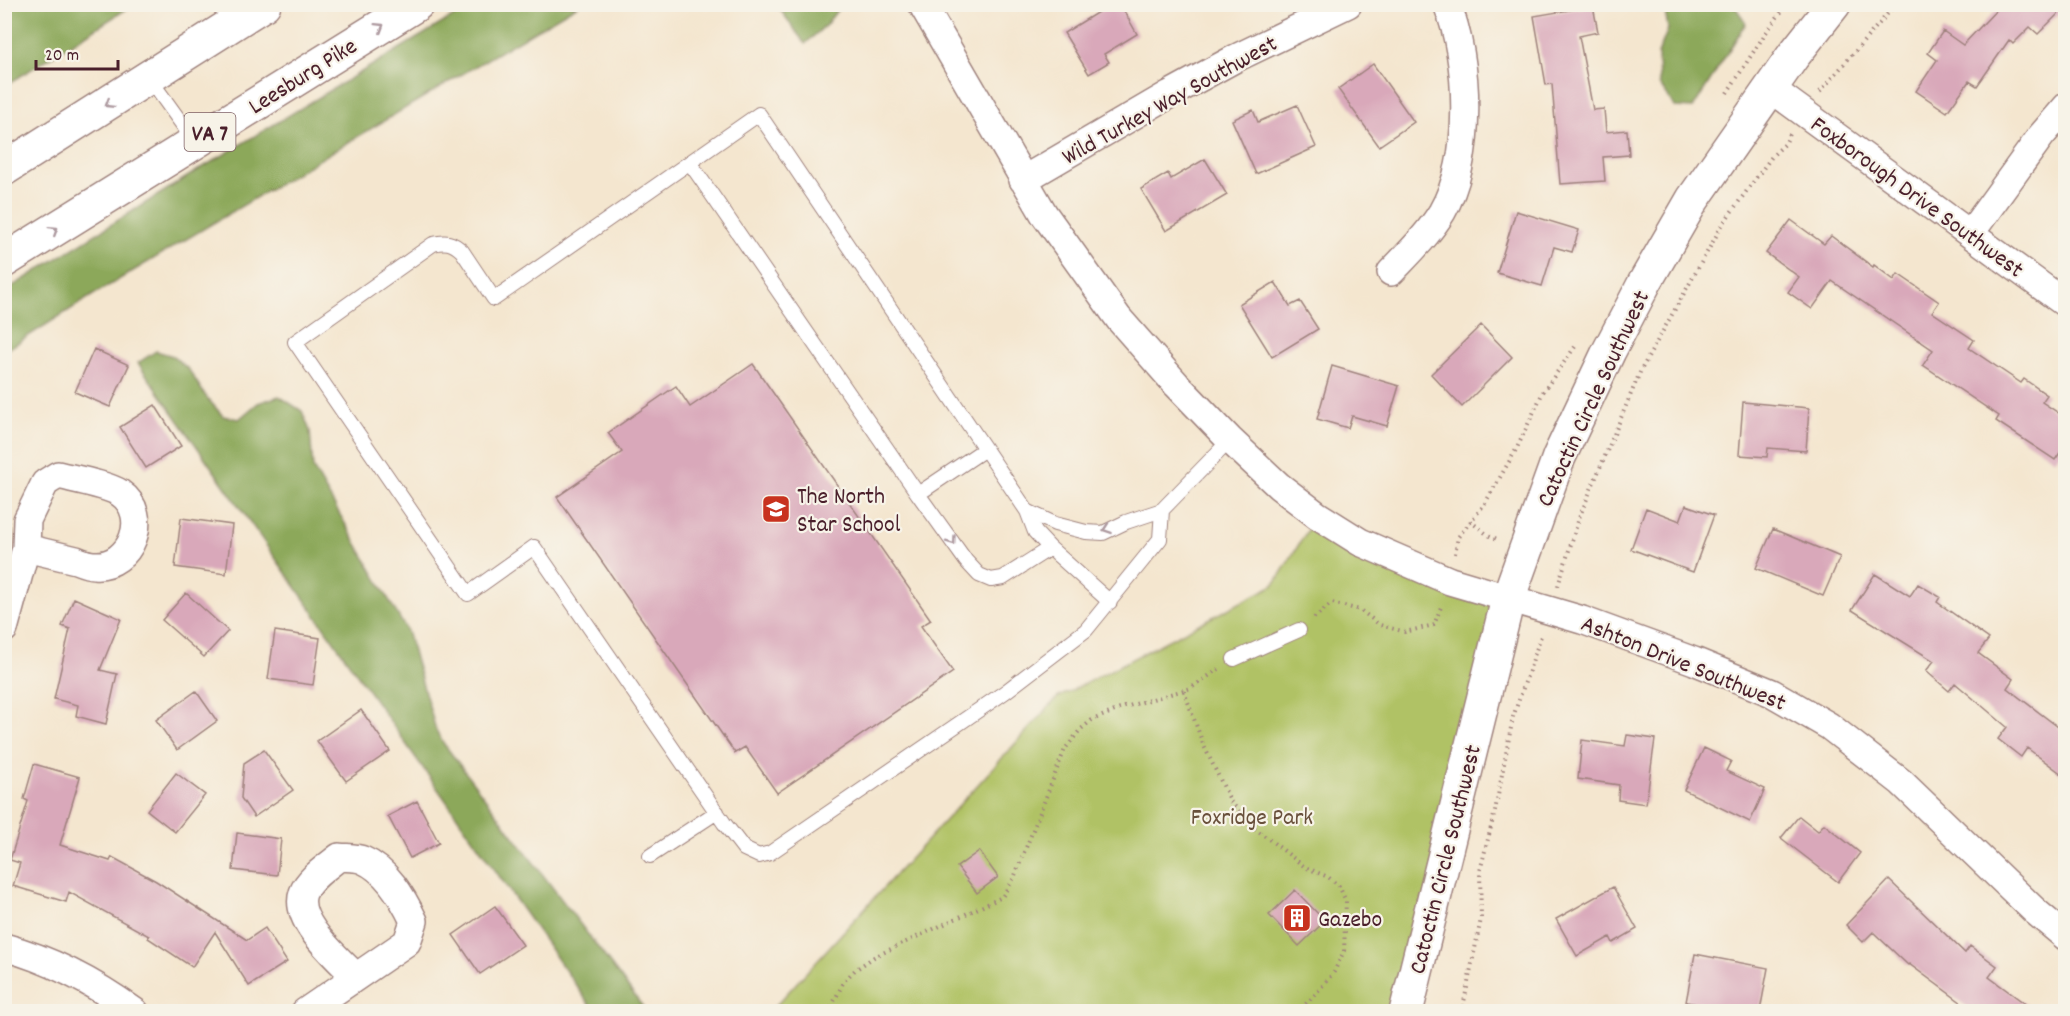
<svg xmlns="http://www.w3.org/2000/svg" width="2070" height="1016" font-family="Dekko,sans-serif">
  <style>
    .green { fill: #b0c265; stroke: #7d7048; stroke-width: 1.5 }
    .forest { fill: #8ca85a; stroke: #6b6442; stroke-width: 1.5 }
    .building { fill: #d9a8ba }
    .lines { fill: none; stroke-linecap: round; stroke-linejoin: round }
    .lane-casing { stroke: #9f827d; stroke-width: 16 }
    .street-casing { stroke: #9f827d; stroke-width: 30 }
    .secondary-casing { stroke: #9f827d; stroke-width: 36 }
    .highway-casing { stroke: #9f827d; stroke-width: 36 }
    .path { stroke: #9f827d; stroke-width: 4; stroke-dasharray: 1.5 4.5; stroke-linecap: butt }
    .lane { stroke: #fff; stroke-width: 14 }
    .street { stroke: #fff; stroke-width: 27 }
    .secondary { stroke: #fff; stroke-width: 33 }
    .highway { stroke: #fff; stroke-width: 33 }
    .oneway { stroke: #ae9aa0 }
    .labels { text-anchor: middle; stroke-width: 4.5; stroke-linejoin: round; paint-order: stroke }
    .shield { fill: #f7f3e8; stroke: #7e5f64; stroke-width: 1.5 }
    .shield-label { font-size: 22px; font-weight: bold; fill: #4a1f2b }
    .street-label { font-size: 24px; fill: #4a1f2b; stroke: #f7f3e8 }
    .poi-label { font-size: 24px; fill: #4a1f2b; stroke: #f7f3e8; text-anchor: start }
    .park-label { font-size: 24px; fill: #69503c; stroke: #f7f3e8 }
  </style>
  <rect width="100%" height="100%" fill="#f7f3e8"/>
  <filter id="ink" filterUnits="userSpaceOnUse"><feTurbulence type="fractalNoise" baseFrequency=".0167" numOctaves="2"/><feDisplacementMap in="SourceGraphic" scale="12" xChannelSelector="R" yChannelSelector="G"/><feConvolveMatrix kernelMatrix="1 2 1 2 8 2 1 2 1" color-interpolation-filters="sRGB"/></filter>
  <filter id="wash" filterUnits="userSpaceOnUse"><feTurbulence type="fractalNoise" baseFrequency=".008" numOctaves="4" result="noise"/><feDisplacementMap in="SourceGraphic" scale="24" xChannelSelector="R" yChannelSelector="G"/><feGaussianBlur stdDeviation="1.35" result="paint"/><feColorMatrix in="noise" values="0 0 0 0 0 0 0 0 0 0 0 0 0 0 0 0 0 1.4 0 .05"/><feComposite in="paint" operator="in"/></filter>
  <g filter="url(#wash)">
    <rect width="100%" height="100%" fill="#f4e6cf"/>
    <path class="green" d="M1317,515L1508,599L1407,1011L770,1012L1057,698L1274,585Z"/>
    <path class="forest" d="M5,4H133V5L5,86Z
      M472,5H578L93,295L5,351V291L195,172Z
      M777,5H841L826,25L805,44Z
      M1664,5H1734L1746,23L1693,108L1675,107L1659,84L1658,54L1668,29Z
      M156,351L173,356L189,370L207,398L223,416L239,419L258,403L279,396L302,411L310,431L313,468L407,631L436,730L444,744L646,1011H594L138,363Z"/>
    <g id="blocks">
      <path class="building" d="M1111,4H1120L1137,34L1104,54L1109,62L1089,74L1064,33Z
        M2002,4L2066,6L2038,34L2030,27L2013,44L2009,40L1977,86L1969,81L1947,112L1916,91L1937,60L1928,53L1943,31L1963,45Z
        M1593,6L1598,32L1579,36L1593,110L1604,109L1606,132L1627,130L1629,155L1603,157L1605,181L1560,184L1552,84L1546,85L1534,16Z
        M1373,64L1414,122L1379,146L1338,89Z
        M1297,105L1316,147L1256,174L1232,120L1253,110L1258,122Z
        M1205,159L1227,195L1166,231L1141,189L1168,173L1171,179Z
        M1516,211L1579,230L1572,252L1554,247L1542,286L1497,273Z
        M1791,220L1824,244L1831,236L1873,267L1874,265L1894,280L1898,274L1939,302L1932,312L1974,340L1969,348L2021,383L2024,379L2047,395L2042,402L2066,418V444L2055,460L1996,421L1999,416L1923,365L1933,350L1832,281L1812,309L1788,292L1799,277L1766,253Z
        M1275,282L1290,306L1300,301L1318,329L1272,357L1239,304Z
        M1481,325L1512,357L1462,407L1431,374Z
        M94,349L129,365L110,407L75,392Z
        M753,364L931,620L921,626L953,672L777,793L745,747L735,753L557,497L622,452L608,433L676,386L690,407Z
        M1332,366L1399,386L1387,426L1352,416L1348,428L1317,419Z
        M1743,402L1809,408L1806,451L1768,448L1767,457L1739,455Z
        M155,405L181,446L146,468L120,427Z
        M1686,505L1714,515L1693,572L1631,549L1646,508L1680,521Z
        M181,518L232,525L226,574L175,567Z
        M1773,529L1840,557L1823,596L1756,568Z
        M1875,574L1910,596L1918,584L1940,597L1937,602L1989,639L1978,653L2013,679L2007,688L2066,733V777L2027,748L2021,757L1998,739L2007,727L1955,683L1949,691L1926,671L1934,661L1852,610Z
        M186,593L228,631L204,657L162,620Z
        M74,598L121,619L100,670L117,674L106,724L76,716L78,705L54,699L70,629L62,626Z
        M275,631L320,638L313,685L268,679Z
        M196,691L217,721L177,750L156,720Z
        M361,710L390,751L346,781L317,741Z
        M1627,735L1655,739L1646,804L1618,800L1619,785L1578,779L1582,740L1625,746Z
        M1704,748L1731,761L1726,771L1765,789L1750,822L1684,790Z
        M264,750L293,790L254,817L241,798L244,763Z
        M34,764L80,777L60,845L110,861L112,857L156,881L247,940L265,928L287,962L249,986L215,932L192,967L148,938L149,936L69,892L66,902L13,886L20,863L10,860L28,801L24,799Z
        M176,773L205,795L175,832L147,810Z
        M417,801L439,843L410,858L388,816Z
        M1799,816L1818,831L1824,824L1860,853L1838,882L1781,838Z
        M237,833L281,839L277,875L233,870Z
        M979,851L998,877L977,893L957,867Z
        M1889,880L1965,953L1970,946L1997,966L1989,977L2035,1011H1973L1909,964L1908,965L1873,932L1863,942L1846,925Z
        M1613,887L1637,929L1613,943L1610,937L1577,956L1556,919Z
        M1295,890L1325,921L1299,946L1269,915Z
        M495,906L523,945L480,974L453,935Z
        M1695,954L1768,968L1760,1011H1738L1686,1002Z"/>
    </g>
  </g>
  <g filter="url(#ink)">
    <use href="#blocks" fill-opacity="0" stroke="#9f827d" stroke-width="1.5"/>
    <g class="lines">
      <g class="lane-casing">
        <path id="lane" d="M149,78L195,142
          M690,163L918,494L985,449
          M918,494L966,561L979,575L991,580L1003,578L1050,548
          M1027,511L1055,524L1086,532L1103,533L1126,522L1162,510L1230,440
          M1110,602L1050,548L1035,532L1027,511L759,114L494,299L462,251C452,242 446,241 433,244L295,342L468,594L534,547L724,823L744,849L759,856L770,853L1005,692L1086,630L1160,539L1162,510
          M1234,659L1299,630
          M650,856L717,812"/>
      </g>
      <g class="street-casing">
        <path id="street" d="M922,4L1044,214L1119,319L1177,385L1230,440L1279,486L1317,515L1360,542L1450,581L1582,620L1694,661L1772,693L1829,726L1901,782L2036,912L2066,937
          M1770,88L2066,304
          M1023,180L1170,94L1236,58L1348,4
          M1970,234L2041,136L2066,107
          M1391,272C1409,253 1428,235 1442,212C1473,158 1470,61 1447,4
          M4,629L26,548L27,520L45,483L58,475C74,479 108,485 120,493C152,515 131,568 94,565C88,565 81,562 76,560C59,556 43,552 26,548
          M4,947C52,960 95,983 135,1012
          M305,1012L407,942L414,921C403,898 387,870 363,860C356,857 346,858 339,857C327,867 309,878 303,893C293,921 338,958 355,976"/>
      </g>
      <g class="secondary-casing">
        <path id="secondary" d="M1406,1012L1508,599L1559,457L1609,351L1645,282L1693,199L1793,56L1834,4"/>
      </g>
      <g class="highway-casing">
        <path id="highway" d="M4,169L264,4
          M4,261L417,4"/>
      </g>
      <path class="path" d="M1820,92L1896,4
        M1727,93L1765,34L1787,4
        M1470,521L1488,535L1497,539
        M1455,554L1458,537L1484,505L1517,448L1543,392L1577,344
        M1558,586L1579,518L1641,370L1724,222L1773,155L1785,144L1790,134
        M1314,618L1332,603L1360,610L1380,625L1405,632L1434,625L1441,607
        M1184,691L1203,744L1231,802L1253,827L1305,867L1328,877L1339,886L1346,901L1344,951L1334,972L1313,997L1297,1012
        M829,1012L844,981L855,970L874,957L1002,897L1014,878L1065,749L1080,730L1092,720L1125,707L1191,688L1219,669
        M1462,1012L1481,919L1480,871L1495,811L1513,717L1541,636"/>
      <use href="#lane" class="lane"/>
      <use href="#street" class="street"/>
      <use href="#secondary" class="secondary"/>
      <use href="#highway" class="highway"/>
    </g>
    <defs><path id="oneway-chevron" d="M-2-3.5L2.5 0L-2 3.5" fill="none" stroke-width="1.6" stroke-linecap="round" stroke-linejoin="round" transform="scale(1.5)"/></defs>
    <g class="oneway">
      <use href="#oneway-chevron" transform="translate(380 27) rotate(-32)"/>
      <use href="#oneway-chevron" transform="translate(109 104) rotate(148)"/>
      <use href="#oneway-chevron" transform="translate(54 230) rotate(-32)"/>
      <use href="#oneway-chevron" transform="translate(1107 529) rotate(161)"/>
      <use href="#oneway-chevron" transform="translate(952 541) rotate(54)"/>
    </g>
  </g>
  <defs>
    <g id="school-square" transform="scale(1.5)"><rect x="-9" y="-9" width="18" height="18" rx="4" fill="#c8321e" stroke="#f7f3e8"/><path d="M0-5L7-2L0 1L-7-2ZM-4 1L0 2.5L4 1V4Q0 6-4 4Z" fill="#fff"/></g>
    <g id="building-square" transform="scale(1.5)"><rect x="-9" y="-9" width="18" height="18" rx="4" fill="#c8321e" stroke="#f7f3e8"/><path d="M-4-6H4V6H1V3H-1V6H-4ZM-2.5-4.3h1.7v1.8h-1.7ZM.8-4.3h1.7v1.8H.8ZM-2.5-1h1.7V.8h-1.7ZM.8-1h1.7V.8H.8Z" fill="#fff"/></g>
  </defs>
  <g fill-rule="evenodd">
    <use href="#school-square" x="776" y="509"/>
    <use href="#building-square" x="1297" y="918"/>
  </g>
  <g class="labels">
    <rect class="shield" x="184.5" y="113" width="51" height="38" rx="4.5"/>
    <g class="shield-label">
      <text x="210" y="140">VA 7</text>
    </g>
    <g class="street-label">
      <text transform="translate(302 75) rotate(-32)" y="8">Leesburg Pike</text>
      <text transform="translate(1169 99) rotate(-29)" y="8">Wild Turkey Way Southwest</text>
      <text transform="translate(1918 196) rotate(36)" y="8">Foxborough Drive Southwest</text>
      <text transform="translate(1592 398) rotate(-65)" y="8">Catoctin Circle Southwest</text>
      <text transform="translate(1684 662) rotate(22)" y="8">Ashton Drive Southwest</text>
      <text transform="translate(1444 859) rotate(-76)" y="8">Catoctin Circle Southwest</text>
    </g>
    <g class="poi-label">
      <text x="797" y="503">The North<tspan x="797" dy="28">Star School</tspan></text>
      <text x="1318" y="926">Gazebo</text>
    </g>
    <g class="park-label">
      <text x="1252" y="824">Foxridge Park</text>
    </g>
  </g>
  <rect width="2070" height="1016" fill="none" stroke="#f7f3e8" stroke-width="24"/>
  <path d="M36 60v9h82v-9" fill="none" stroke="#4a1f2b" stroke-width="3"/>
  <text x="45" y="60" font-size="18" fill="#4a1f2b" stroke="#f7f3e8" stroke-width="4.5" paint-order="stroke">20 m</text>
</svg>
